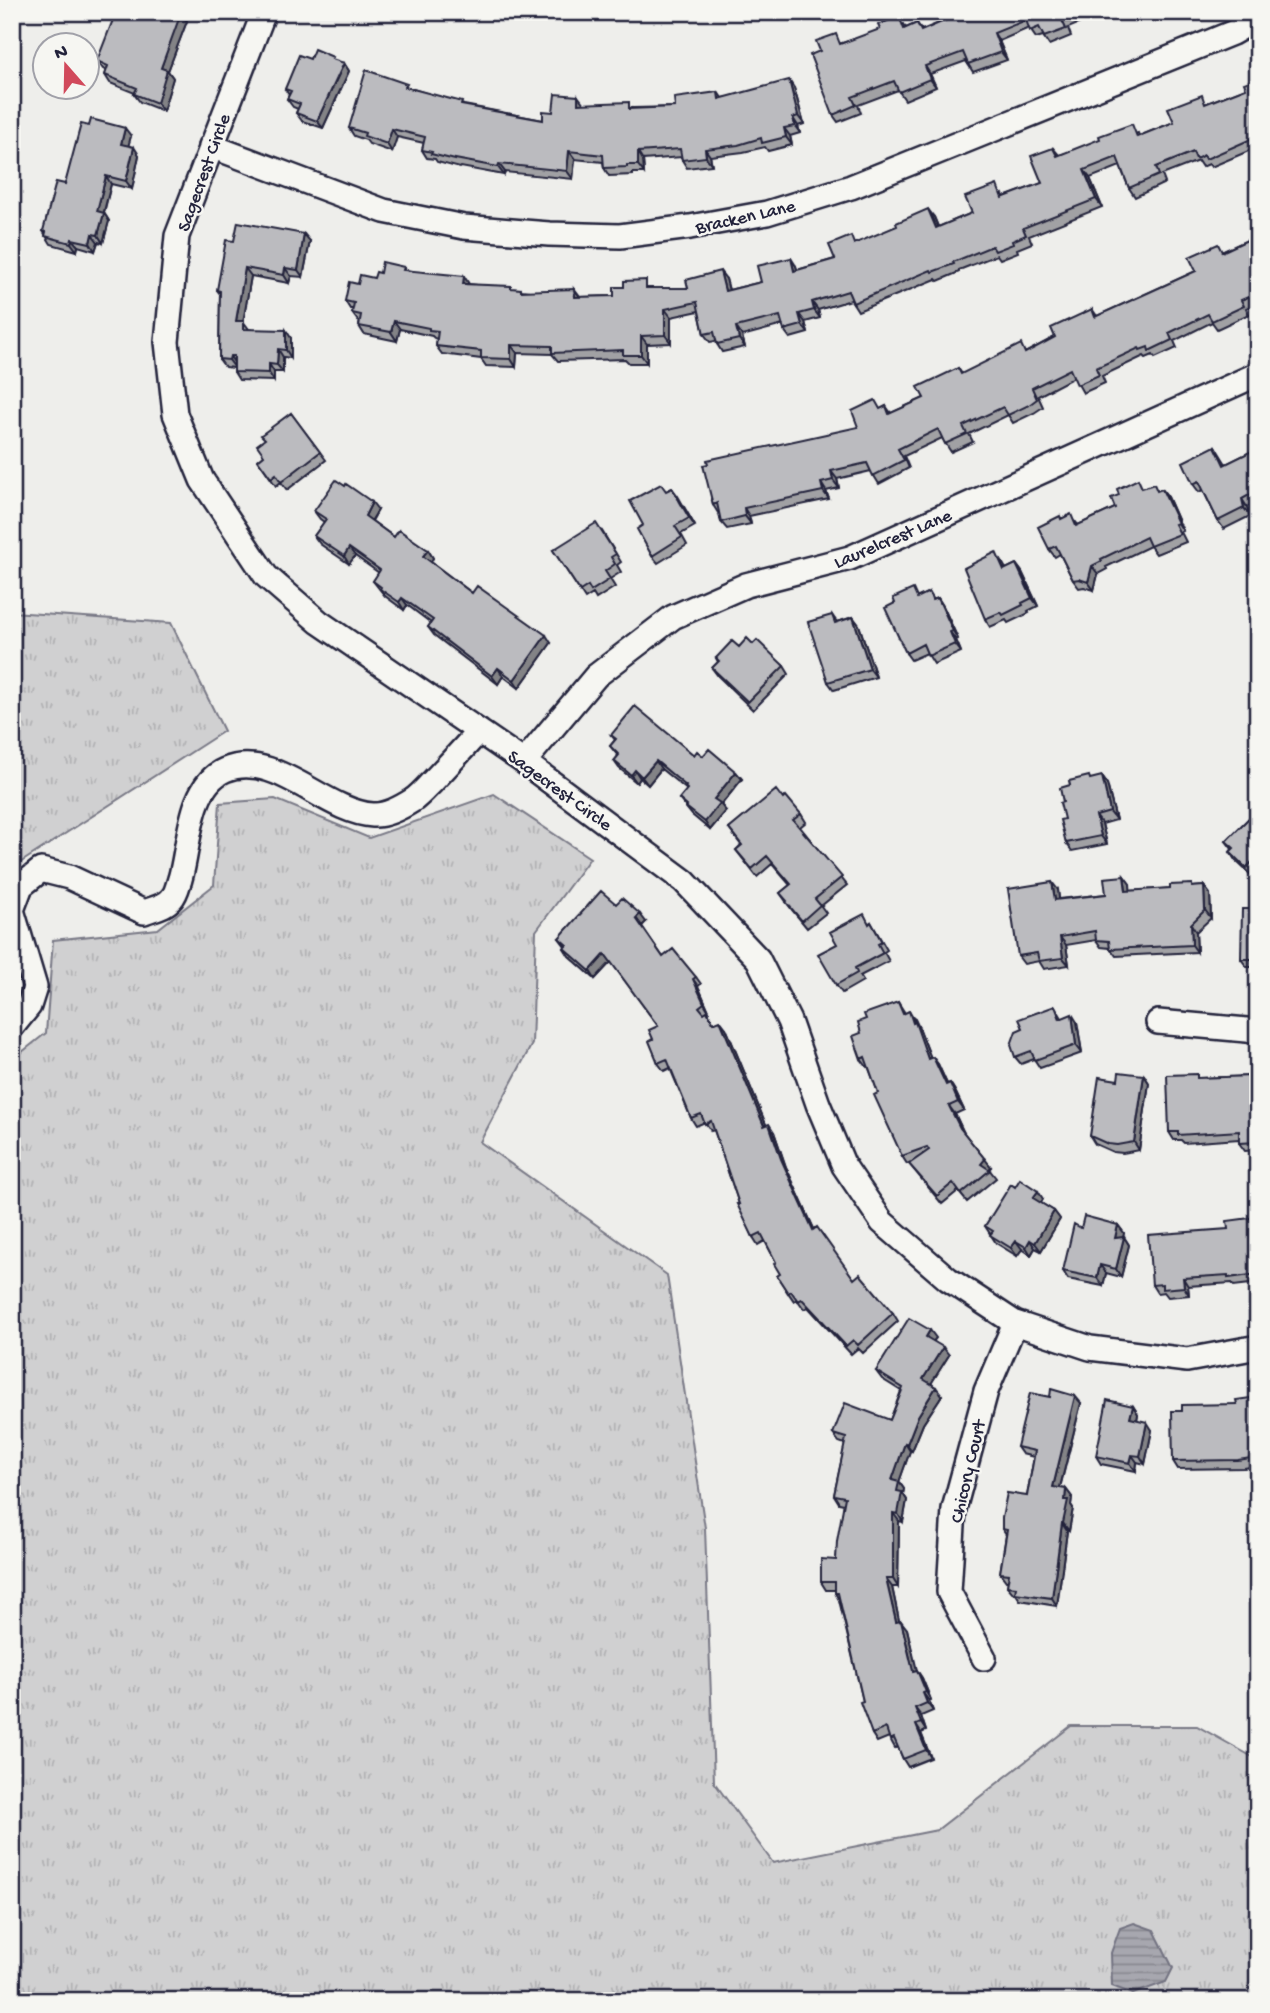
<svg xmlns="http://www.w3.org/2000/svg" width="1270" height="2013" font-family="'Gochi Hand',sans-serif">
  <style>
    .grass { fill: url(#grass-tufts); stroke: #797986; stroke-width: 2 }
    .water { fill: url(#water-rules); stroke: #727281; stroke-width: 2 }
    .lines { fill: none; stroke-linecap: round; stroke-linejoin: round }
    .minor-casing { stroke: #22223b; stroke-width: 28 }
    .minor { stroke: #f6f6f2; stroke-width: 23 }
    .wall { fill: #a1a1a4; stroke: #22223b; stroke-width: 2 }
    .shaded-wall { fill: #838386; stroke: #22223b; stroke-width: 2 }
    .building { fill: #bbbbbf; stroke: #22223b; stroke-width: 2 }
    .labels { text-anchor: middle; stroke-width: 5; stroke-linejoin: round; paint-order: stroke }
    .street-label { font-size: 19px; fill: #22223b; stroke: #f6f6f2 }
  </style>
  <defs>
    <pattern id="grass-tufts" width="24" height="20" patternUnits="userSpaceOnUse" patternTransform="scale(1.75)"><rect width="24" height="20" fill="#d0d0d1"/><path d="M3 7l-1-3M5 7V3M7 7l1-3M15 17l-1-3M17 17v-4M19 17l1-3" fill="none" stroke="#b2b2b4"/></pattern>
    <pattern id="water-rules" width="6" height="5" patternUnits="userSpaceOnUse" patternTransform="scale(1.75)"><rect width="6" height="5" fill="#a7a7af"/><path d="M0 2.5h6" fill="none" stroke="#888890"/></pattern>
  </defs>
  <rect width="100%" height="100%" fill="#eeeeeb"/>
  <filter id="ink" filterUnits="userSpaceOnUse"><feTurbulence type="fractalNoise" baseFrequency=".0143" numOctaves="2"/><feDisplacementMap in="SourceGraphic" scale="14" xChannelSelector="R" yChannelSelector="G"/><feConvolveMatrix kernelMatrix="1 2 1 2 8 2 1 2 1" color-interpolation-filters="sRGB"/></filter>
  <g filter="url(#ink)">
    <path class="grass" d="M12,612L171,623L224,731L12,868Z
      M494,794L590,858L536,931L532,1044L480,1142L667,1275L705,1528L714,1782L773,1863L937,1830L1071,1726H1197L1258,1760V2001H12V1060L46,1033L53,940L158,929L214,885L220,803L275,799L369,838Z"/>
    <path class="water" d="M1134,1923L1154,1930L1173,1968L1166,1982L1133,1994L1112,1986L1111,1953L1120,1928Z"/>
    <g class="lines">
      <g class="minor-casing">
        <path id="minor" d="M264,12L177,236L167,342L175,414L202,480L266,576L319,622L524,762L684,881L758,959L789,1021L818,1104L844,1166L882,1222L948,1279L1015,1323L1090,1348L1187,1360L1258,1347
          M211,146L384,211L464,227L549,234L620,236L690,227L767,213L851,187L1232,33L1258,18
          M524,762L596,676L673,617L746,585L850,558L1258,374
          M12,910L21,886L41,870L69,877L144,912C154,908 165,907 172,898C176,894 178,885 180,879C190,846 188,786 225,770C275,749 324,812 373,815C386,816 402,807 413,800C420,795 426,788 432,782C448,765 464,748 479,731
          M12,910L35,987L29,1006L12,1027
          M1158,1022L1258,1031
          M984,1658L949,1592L954,1509L986,1391L1015,1323"/>
      </g>
      <use href="#minor" class="minor"/>
    </g>
    <path class="wall" d="M954,12H1124L1108,20L1104,13L1068,28L1071,36L1049,45L1043,36L1036,38L1029,28L999,41L1007,60L973,72L966,61L930,74L936,87L905,100L898,90L858,105L861,113L838,122L833,115L820,51L842,43L904,24L906,28L917,23L922,30L956,16Z
      M185,19L187,21L168,71L173,78L163,111L140,102L134,94L135,93L110,83L105,75L107,71L103,69L97,61Z
      M310,59L336,61L344,63L349,71L323,128L302,121L296,113L298,109L293,107L287,99L289,95L285,89Z
      M1258,78V147L1211,167L1209,164L1202,167L1198,161L1162,175L1165,183L1135,197L1129,188L1120,166L1090,178L1102,207L1029,236L1032,243L1017,249L1018,252L1000,259L997,255L959,270V272L938,281L936,279L858,311L851,300L818,310L820,318L805,322L808,333L790,338L784,330L783,325L742,336L745,347L722,352L717,344L716,341L710,342L704,334L699,311L671,317V343L647,344V363H629L625,359L558,361L552,354L517,353L516,367L486,366L481,359L442,354L436,346L437,339L434,338L432,336L400,329L397,341L364,334L359,326L360,321H358L352,313L353,309H350L345,301L358,284L374,278L380,273L404,267L406,270L469,284L580,297L614,296L652,288H688L726,279L729,290L761,282L796,266L797,270L835,259L856,243L934,217L938,227L972,213L1003,194L1004,197L1042,183L1053,148L1059,155L1138,133L1139,136L1174,122L1207,103L1246,88Z
      M410,88L464,105L543,120L553,112L584,104L633,108L675,107L718,92L722,98L794,88L804,124L798,126L800,133L790,136L792,145L768,151L765,147L743,152L710,156L712,165L687,168L682,160V157L643,160L644,173H633V175L609,176L604,168L603,162L575,159L573,179L505,172L504,175L461,167L460,168L437,162L435,159L427,158L422,150L424,143L397,137L392,152L369,144L366,140L354,136L349,128Z
      M131,136L128,145L139,155L132,189L111,184L104,213L109,221L103,243L98,242L95,251L78,246L77,251L51,244L43,231L65,184Z
      M1258,235V303L1246,308L1249,314L1217,329L1212,322L1174,341L1177,348L1155,358L1153,355L1146,358L1144,356L1102,376L1105,383L1083,393L1074,377L1038,396L1043,407L1034,413L1013,423L1008,415L969,434L973,442L951,452L942,438L904,456L909,468L879,484L871,471L837,479L839,488L826,491L829,499L749,516L751,524L727,529L721,522L719,512L718,513L713,505L858,427L881,409L886,406L891,413L924,398L958,368L962,374L1027,352L1055,337L1092,309L1097,316L1196,271L1223,251Z
      M234,241H310L303,277L291,276L289,283L251,276L243,321L249,329L291,338V358L283,357V372H274V381L239,380L234,372V368L225,367L219,359L220,294L217,290Z
      M291,413L326,460L287,490L281,482L276,486L258,460L264,455L265,439Z
      M1215,446L1226,464L1258,448V501L1247,507L1250,516L1224,529L1218,521L1203,490L1199,492L1193,484Z
      M1144,487L1159,491L1162,489L1168,497L1183,531L1181,532L1186,542L1156,554L1150,546L1106,567L1107,569L1098,574L1094,590L1084,587L1079,588L1073,580L1060,554L1055,557L1049,549L1062,518L1076,522L1078,525L1115,508Z
      M672,488L695,526L681,534L687,545L658,563L652,556L643,525L667,491Z
      M378,510L372,521L394,537L428,550L433,558L431,562L472,593L551,643L519,688L503,676L498,684L434,635L428,627L431,623L407,605L404,610L385,596L373,581L379,573L355,556L349,564L320,544L314,536L324,522L320,519L314,511Z
      M602,531L621,562L617,565L621,572L610,579L615,587L596,599L593,594L585,599L553,550Z
      M1001,560L1006,569L1016,564L1022,572L1038,606L1028,611L1029,613L1008,623L1006,620L990,627L985,619Z
      M929,592L934,600L938,598L943,606L958,639L956,640L961,652L934,664L927,653L911,660L906,653L918,597Z
      M832,615L837,622L853,617L859,625L876,677L834,690L828,682Z
      M753,644L784,666L789,674L753,710L718,676L712,668L718,662L716,658L739,647Z
      M611,735L694,755L703,756L736,772L742,779L721,805L726,811L710,830L692,815L679,799L687,790L661,769L648,785L640,778L637,783L619,768L614,761L618,756L610,746L615,740Z
      M1092,779L1107,784L1116,820L1102,824L1107,844L1072,851L1066,843L1063,802Z
      M783,799L801,814L806,822L800,827L847,885L821,906L826,913L807,928L792,910L780,893L790,885L772,864L757,877L736,850L741,845L729,829Z
      M1258,809V870L1252,876L1235,860L1230,852L1232,849L1226,841Z
      M1124,876L1130,884V891L1204,886L1210,894L1211,918L1196,932L1197,952L1116,956L1110,948L1101,947L1096,940L1066,945L1069,965L1044,969L1039,961L1024,964L1018,956L1058,890L1059,899L1106,894Z
      M616,904L646,922L642,926L663,957L696,977L701,984L698,986L709,1011L708,1012L714,1023L726,1028L766,1125L774,1132L786,1167L814,1229L854,1279L893,1313L898,1321L863,1353L858,1348L851,1354L808,1307L804,1309L797,1299L794,1301L777,1276L780,1274L776,1262L765,1241L758,1245L753,1237L739,1204L714,1130L711,1131L705,1122L696,1126L691,1118L670,1068L664,1071L658,1063L653,1039L658,1026L611,962L595,979L569,956L564,948L565,946L559,938Z
      M1258,909V971L1254,967H1247L1241,959Z
      M871,922L887,950L884,952L889,961L860,976L863,981L842,993L836,985L837,944Z
      M898,1002L905,1013L915,1019L920,1030L931,1058L938,1064L947,1084L950,1083L955,1091L964,1110L955,1114L964,1133L991,1167L989,1169L996,1178L967,1202L958,1191L942,1204L915,1171L909,1164L911,1162L907,1164L902,1156L868,1066L867,1067L861,1059V1033L866,1019Z
      M1055,1006L1062,1018L1077,1022L1082,1053L1040,1068L1034,1059L1021,1064L1015,1057L1023,1028Z
      M1144,1075L1149,1083L1139,1150L1123,1153L1113,1152L1095,1144L1090,1136L1118,1080Z
      M1253,1076L1254,1078H1258V1150L1245,1151L1239,1143V1139L1184,1143L1181,1140H1174L1169,1132L1200,1078Z
      M1015,1187L1043,1199L1041,1203L1054,1211L1060,1219L1041,1251L1035,1248L1031,1255L1022,1249L1017,1256L996,1243L985,1226Z
      M1258,1217V1283L1234,1286L1232,1283L1188,1286L1189,1295L1168,1297L1164,1292L1157,1293L1152,1285L1228,1229Z
      M1118,1225L1124,1233L1123,1237H1124L1129,1245L1121,1277L1106,1273L1103,1286L1068,1279L1063,1271L1081,1228Z
      M936,1338L933,1341L949,1355L931,1383L942,1395L923,1424L912,1451H910L899,1482L904,1489L903,1494L907,1500L903,1522L899,1521L898,1587H892L899,1621L907,1629L916,1670L922,1678L931,1700L929,1701L933,1711L921,1716L926,1731L921,1733L931,1758L908,1767L903,1759L898,1747L895,1748L889,1737L877,1742L872,1734L863,1701L839,1600L835,1593V1590H826L821,1582L836,1560L844,1504L839,1503L834,1495L845,1444L839,1442L833,1434L890,1420L901,1391L882,1379L876,1371Z
      M1050,1397L1081,1403L1060,1488L1066,1489L1072,1497L1071,1505L1073,1508L1069,1531H1067L1057,1606L1020,1600L1016,1594L1013,1593L1007,1586L1008,1581H1006L1000,1573L1006,1535L1002,1529L1027,1496L1034,1457L1022,1454L1017,1447Z
      M1258,1397V1466L1244,1468L1178,1469L1173,1461L1182,1411L1237,1404Z
      M1133,1406L1138,1414L1137,1420L1152,1430L1145,1464L1137,1462L1136,1471L1101,1464L1096,1456Z"/>
    <path class="shaded-wall" d="M180,12H188L185,19L187,21L168,71L173,78L163,111L157,103L161,68Z
      M994,33L999,41L1007,60L1001,52Z
      M344,63L349,71L323,128L317,121Z
      M925,66L930,74L936,87L930,79Z
      M789,80L794,88L804,124L798,116Z
      M578,96L584,104H578Z
      M793,118L798,126L800,133L795,126Z
      M125,128L131,136L127,151L121,144Z
      M784,128L790,136L792,145L786,137Z
      M392,129L397,137L392,152L387,144Z
      M134,147L139,155L132,189L126,181Z
      M705,149L710,156L712,165L706,157Z
      M569,151L575,159L573,179L567,171Z
      M638,152L643,160L644,173L638,165Z
      M499,164L505,172L504,175L498,167Z
      M1084,170L1090,178L1102,207L1096,199Z
      M106,176L111,184L102,219L97,211Z
      M928,209L934,217L942,236L936,228Z
      M104,213L109,221L103,243L98,235Z
      M92,234L98,242L95,251L90,243Z
      M304,234L310,241L303,277L298,270Z
      M72,239L78,246L77,251L71,243Z
      M791,258L796,266L800,279L794,271Z
      M245,268L251,276L242,329L236,321Z
      M285,268L291,276L289,283L284,275Z
      M720,271L726,279L731,299L725,291Z
      M464,276L469,284H463Z
      M574,289L580,297H575Z
      M812,302L818,310L820,318L814,310Z
      M665,309L671,317V343L665,335Z
      M799,314L805,322L808,333L802,325Z
      M394,321L400,329L397,341L391,332Z
      M736,327L742,336L745,347L739,339Z
      M286,330L291,338V358L286,350Z
      M641,336L647,344V363L641,355Z
      M511,345L517,353L516,367L511,359Z
      M278,349L283,357V372L277,365Z
      M230,356L235,364V368L229,360Z
      M269,364L274,372V381L269,373Z
      M831,471L837,479L839,488L833,480Z
      M821,483L826,491L829,499L823,491Z
      M672,488L678,496L695,526L689,518Z
      M1162,489L1168,497L1183,531L1178,523Z
      M1242,499L1247,507L1250,516L1244,508Z
      M372,502L378,510L370,523L365,516Z
      M744,508L749,516L751,524L745,516Z
      M349,548L355,556L349,564L344,556Z
      M428,550L433,558L429,564L423,556Z
      M1016,564L1022,572L1038,606L1032,598Z
      M1092,566L1098,574L1094,590L1088,582Z
      M402,598L407,605L404,610L399,602Z
      M938,598L943,606L958,639L953,631Z
      M853,617L859,625L876,677L870,669Z
      M950,632L956,640L961,652L955,644Z
      M546,635L551,643L519,688L514,680Z
      M498,668L503,676L498,684L492,676Z
      M656,761L661,769L648,785L642,777Z
      M635,770L640,778L637,783L631,775Z
      M736,772L742,779L721,805L726,811L710,830L705,822L714,799Z
      M1102,776L1107,784L1116,820L1110,812Z
      M1096,816L1102,824L1107,844L1101,836Z
      M1124,876L1130,884L1131,899L1126,891Z
      M1052,882L1058,890L1060,907L1055,900Z
      M1204,886L1210,894L1211,918L1205,910Z
      M640,914L646,922L642,926L636,918Z
      M1191,924L1196,932L1197,952L1192,945Z
      M1060,937L1066,945L1069,965L1063,958Z
      M605,954L611,962L595,979L590,971Z
      M693,979L698,986L709,1011L704,1003Z
      M909,1011L920,1030L934,1067L928,1059Z
      M1072,1014L1077,1022L1082,1053L1076,1045Z
      M720,1020L726,1028L770,1134L764,1126Z
      M933,1057L938,1064L951,1093L946,1085Z
      M1144,1075L1149,1083L1139,1150L1134,1142Z
      M950,1083L955,1091L964,1110L958,1102Z
      M949,1106L955,1114L965,1136L960,1128Z
      M769,1124L774,1132L786,1167L818,1238L813,1230L781,1159Z
      M985,1159L991,1167L986,1172L981,1164Z
      M1038,1191L1043,1199L1039,1206L1033,1198Z
      M1054,1211L1060,1219L1041,1251L1035,1243Z
      M1118,1225L1124,1233L1121,1246L1115,1238Z
      M1124,1237L1129,1245L1121,1277L1116,1269Z
      M1030,1240L1035,1248L1031,1255L1026,1247Z
      M1016,1241L1022,1249L1017,1256L1011,1248Z
      M1100,1265L1106,1273L1103,1286L1097,1278Z
      M1183,1278L1188,1286L1189,1295L1184,1287Z
      M930,1330L936,1338L931,1344L926,1337Z
      M943,1347L949,1355L929,1387L923,1379Z
      M936,1387L942,1395L923,1424L912,1451L907,1444L918,1416Z
      M1075,1396L1081,1403L1058,1495L1053,1487Z
      M1133,1406L1138,1414L1136,1426L1130,1418Z
      M1147,1422L1152,1430L1145,1464L1140,1456Z
      M905,1443L910,1451L899,1482L904,1489L903,1494L907,1500L903,1522L898,1514L897,1491L892,1480Z
      M1132,1455L1137,1462L1136,1471L1130,1463Z
      M1066,1489L1072,1497L1071,1505L1073,1508L1069,1531L1063,1523Z
      M893,1513L899,1521L898,1587L893,1579Z
      M1062,1523L1067,1531L1057,1606L1052,1598Z
      M886,1579L892,1587L901,1630L896,1622Z
      M901,1621L907,1629L919,1679L913,1671Z
      M917,1670L922,1678L931,1700L926,1692Z
      M923,1693L929,1701L933,1711L927,1703Z
      M915,1708L921,1716L926,1731L921,1723Z
      M916,1725L921,1733L931,1758L926,1750Z"/>
    <path class="building" d="M116,12L181,13L161,68L167,70L157,103L134,94L137,88L105,75L108,66L97,61Z
      M954,12H1082L1062,20L1066,29L1044,37L1039,27L1030,31L1026,20L994,33L1001,52L968,64L963,52L925,66L930,79L899,92L894,81L852,97L856,105L833,115L810,55L820,51L816,41L836,34L840,44L880,29L878,25L899,16L904,29L917,23L921,31L956,16Z
      M314,49L333,57L332,59L344,63L317,121L296,113L300,104L287,99L291,91L285,89L299,55L310,59Z
      M366,70L407,84L405,87L462,102L461,105L543,120V111L553,112L555,94L578,96V104L629,102V109L675,107L674,98L718,92L719,99L789,80L798,116L793,118L795,126L784,128L786,137L762,143L761,138L738,145L705,149L706,157L682,160L680,149L638,152V165H627V167L604,168L603,155L569,151L567,171L499,164L498,167L455,159V160L431,154L432,152L422,150L425,137L392,129L387,144L364,136L365,133L349,128Z
      M1258,78V136L1206,159L1204,155L1196,159L1193,152L1156,167L1159,175L1129,188L1117,157L1084,170L1096,199L1023,228L1026,235L1012,241L1013,244L995,251L992,246L953,262L954,264L932,272L931,270L853,303L848,291L812,302L814,310L799,314L802,325L784,330L780,316L736,327L739,339L717,344L714,332L704,334L697,302L665,309V335L641,336V355H623V350L552,353V346L511,345V359L481,358V351L436,346L438,331L429,330V328L394,321L391,332L359,326L361,315L352,313L354,303L345,301L349,282L358,284L360,275L374,278L376,272L380,273L382,262L404,267L403,270L464,276L463,284L511,286V288L521,289V291L574,289L575,297L614,296V287H624V281L646,280V288H688L686,280L720,271L725,291L761,282L757,266L791,258L794,271L835,259L829,245L851,236L854,244L897,226L896,223L928,209L936,228L972,213L965,197L997,185L1002,198L1042,183L1031,156L1053,148L1057,156L1100,139L1099,136L1132,124L1137,137L1174,122L1168,108L1202,95L1205,104L1246,88L1244,83Z
      M91,119L125,128L121,144L134,147L126,181L106,176L97,211L104,213L98,235L92,234L90,243L72,239L71,243L45,236L46,232L43,231L56,182L65,184L81,124L89,126Z
      M238,222L304,234L298,270L285,268L284,275L245,268L236,321H244V329L286,330V350L278,349L277,365L269,364V373L234,372V356H230L229,360L219,359L220,291L217,290L226,240L234,241Z
      M1258,235V293L1241,300L1244,306L1212,321L1208,314L1169,333L1172,340L1149,351L1148,347L1140,350L1139,348L1096,368L1099,375L1077,385L1070,369L1032,388L1037,399L1029,405L1008,415L1003,407L963,426L967,434L945,444L938,429L898,449L904,460L873,476L867,463L831,471L833,480L821,483L823,491L744,508L745,516L721,522L717,503L713,505L703,465L708,464L707,460L858,427L852,411L875,400L880,409L886,406L889,414L924,398L918,387L958,368L961,374L1021,344L1025,353L1055,337L1051,328L1092,309L1095,317L1196,271L1189,257L1218,244L1222,252Z
      M291,413L320,452L281,482L276,474L271,478L258,460L264,455L257,445L265,439L261,435Z
      M1215,446L1224,465L1258,448V488L1252,491L1253,493L1242,499L1244,508L1218,521L1199,481L1193,484L1183,462Z
      M1138,479L1142,488L1154,484L1157,491L1162,489L1178,523L1175,524L1180,534L1150,546L1146,537L1101,559L1102,561L1092,566L1088,582L1079,579L1073,580L1056,546L1049,549L1038,527L1060,516L1061,519L1071,514L1076,526L1115,508L1111,498L1119,495L1117,489Z
      M336,480L345,486L346,484L372,502L365,516L394,537L399,530L428,550L423,556L472,593L477,586L546,635L514,680L498,668L492,676L428,627L433,620L402,598L399,602L380,589L381,587L373,581L380,570L349,548L344,556L314,536L326,519L314,511Z
      M661,484L666,491L672,488L689,518L675,526L682,537L652,556L637,529L643,525L630,501Z
      M596,523L616,554L611,557L615,564L605,571L610,579L591,591L588,586L580,591L553,550Z
      M996,552L1004,570L1016,564L1032,598L1022,603L1023,605L1003,615L1001,612L985,619L964,568Z
      M913,589L917,598L929,592L932,600L938,598L953,631L950,632L955,644L928,656L923,644L906,653L885,608L895,603L893,598Z
      M832,615L835,623L853,617L870,669L828,682L808,622Z
      M747,638L753,644L757,640L784,666L748,702L712,668L719,661L716,658L732,641L739,647Z
      M635,706L694,755L697,751L703,756L709,749L736,772L714,799L720,803L705,822L686,807L687,806L679,799L687,789L685,787L686,786L656,761L642,777L635,770L631,775L614,761L619,755L610,746L616,739L611,735Z
      M1089,776L1090,779L1102,776L1110,812L1096,816L1101,836L1066,843L1060,820L1064,819L1060,803L1063,802L1060,788L1070,785L1069,781Z
      M776,790L783,799L786,796L801,814L793,820L842,877L815,899L820,905L802,921L786,902L787,901L780,893L791,884L767,856L752,869L736,850L742,845L729,829Z
      M1258,809V865L1253,861L1246,868L1230,852L1234,848L1226,841Z
      M1124,876L1126,891L1170,888V885L1192,884V887L1204,886L1205,910L1191,924L1192,945L1110,949L1109,941L1096,940L1095,931L1060,937L1063,958L1039,961L1037,953L1018,956L1008,889L1052,882L1055,900L1106,894L1104,878Z
      M601,891L616,904L622,898L640,914L636,918L663,957L673,949L696,977L693,979L704,1003L699,1007L704,1013L707,1011L713,1023L720,1020L764,1126L769,1124L781,1159L813,1230L817,1227L854,1279L860,1274L893,1313L858,1345L853,1340L846,1346L802,1299L798,1301L791,1291L788,1293L777,1276L780,1274L774,1264L776,1262L761,1233L753,1237L737,1204H739L711,1121L705,1124L701,1114L691,1118L667,1059L658,1063L649,1041L653,1039L649,1030L658,1026L605,954L590,971L564,948L567,945L559,938Z
      M1242,909H1258V964H1252V959H1241Z
      M864,914L869,924L871,922L882,942L878,944L883,953L855,968L857,973L836,985L818,954L837,944L830,932Z
      M898,1002L903,1014L909,1011L913,1023L915,1022L928,1059L933,1057L946,1085L950,1083L958,1102L949,1106L960,1128L985,1159L981,1164L990,1170L961,1194L953,1183L937,1196L909,1164L929,1150L927,1147L902,1156L874,1095L878,1093L865,1057L861,1059L853,1036L861,1033L858,1022L866,1019L864,1014Z
      M1055,1006L1060,1019L1072,1014L1076,1045L1035,1060L1031,1051L1015,1057L1011,1045L1016,1031L1023,1028L1019,1019Z
      M1119,1072L1144,1075L1134,1142L1117,1145L1108,1144L1090,1136L1099,1077L1118,1080Z
      M1197,1074V1078L1253,1076V1078H1258V1142L1239,1143V1131L1178,1135V1132H1169L1167,1075Z
      M1020,1179L1038,1191L1033,1198L1054,1211L1035,1243L1030,1240L1026,1247L1016,1241L1011,1248L990,1235L993,1231L985,1226L1011,1184L1015,1187Z
      M1084,1216L1118,1225L1115,1238L1124,1237L1116,1269L1100,1265L1097,1278L1063,1271L1074,1224L1081,1228Z
      M1258,1217V1274L1228,1278V1275L1183,1278L1184,1287L1162,1289V1284L1152,1285L1148,1235L1228,1229L1227,1221Z
      M909,1318L930,1330L926,1337L943,1347L923,1379L936,1387L918,1416L907,1444L905,1443L892,1480L899,1482L897,1491L902,1492L898,1514L893,1513V1579H886L896,1622L901,1621L913,1671L917,1670L926,1692L923,1693L927,1703L915,1708L921,1723L916,1725L926,1750L903,1759L894,1738L890,1740L886,1728L872,1734L860,1702L863,1701L838,1593H835V1582H821V1559L836,1560L837,1541L845,1497L834,1495L846,1438L833,1434L845,1403L890,1420L903,1388L876,1371Z
      M1051,1389L1075,1396L1053,1487L1066,1489L1065,1500H1068L1063,1523H1062L1052,1598L1015,1593L1016,1587L1007,1586L1009,1574L1000,1573L1007,1530L1002,1529V1518L1007,1493L1027,1496L1035,1451L1017,1447L1030,1393L1050,1397Z
      M1258,1397V1457L1238,1460L1173,1461L1172,1411H1182V1405L1237,1404L1236,1400Z
      M1107,1400L1133,1406L1130,1418L1147,1422L1140,1456L1132,1455L1130,1463L1096,1456Z"/>
  </g>
  <g class="labels">
    <g class="street-label">
      <text transform="translate(202 172) rotate(-70)" y="7">Sagecrest Circle</text>
      <text transform="translate(745 215) rotate(-13)" y="7">Bracken Lane</text>
      <text transform="translate(892 537) rotate(-23)" y="7">Laurelcrest Lane</text>
      <text transform="translate(561 789) rotate(36)" y="7">Sagecrest Circle</text>
      <text transform="translate(966 1471) rotate(-77)" y="7">Chicory Court</text>
    </g>
  </g>
  <rect width="1270" height="2013" fill="none" stroke="#f6f6f2" stroke-width="42"/>
  <rect x="21" y="21" width="1228" height="1971" fill="none" stroke="#22223b" stroke-width="2.5" filter="url(#ink)"/>
  <g transform="translate(66 66) rotate(340)"><circle r="33" fill="#f6f6f2" stroke="#a1a1a9" stroke-width="2"/>
  <path d="M0-5L12 26L0 18L-12 26Z" fill="#d1495b"/>
  <text y="-10" font-size="19" font-weight="bold" text-anchor="middle" fill="#22223b">N</text>
  </g>
</svg>
